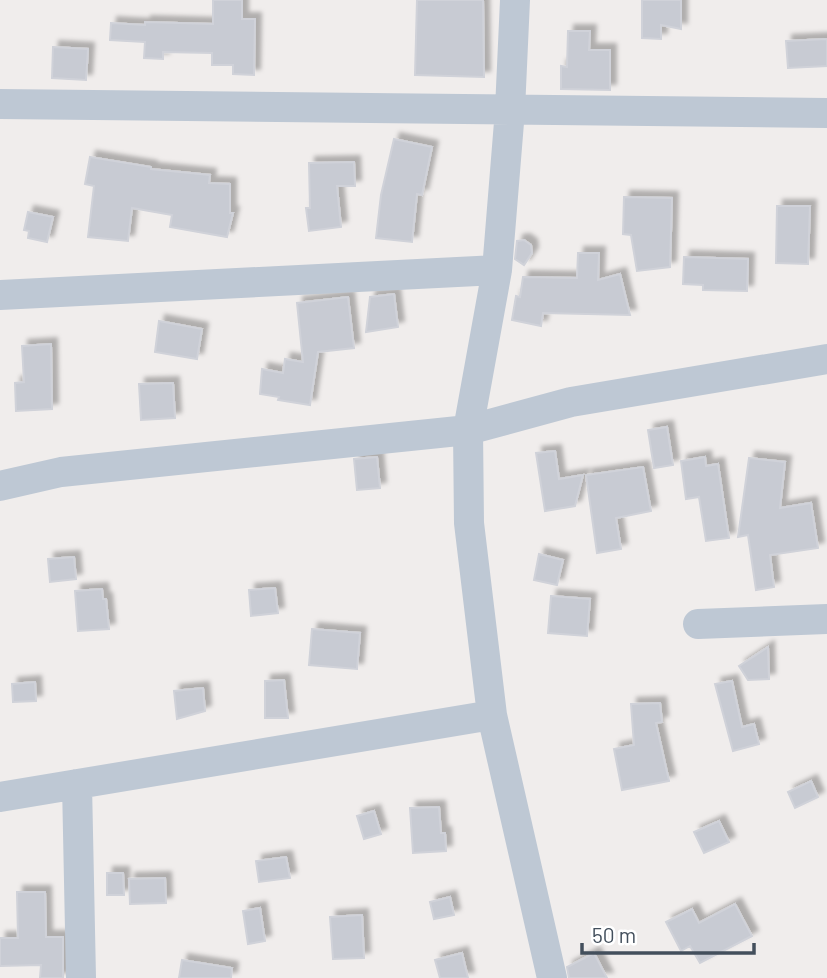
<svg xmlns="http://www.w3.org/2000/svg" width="827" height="978" font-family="Barlow,sans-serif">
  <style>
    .building { fill: #c8cbd3; stroke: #d0d2d9; stroke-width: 2; filter: url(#shadow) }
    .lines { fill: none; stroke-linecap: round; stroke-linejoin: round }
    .minor { stroke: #bec8d4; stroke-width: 30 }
  </style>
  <defs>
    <filter id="shadow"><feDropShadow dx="6" dy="-6" stdDeviation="2" flood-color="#0004"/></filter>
  </defs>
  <rect width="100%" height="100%" fill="#f0edec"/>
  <path class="building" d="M213,0H242V19H255L254,75L233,74V65H212V53L163,52V59L144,58L145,42L110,40L111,23L145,25V22L213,24Z
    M417,0H483L484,77L415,75Z
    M642,0H681V29L661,25V39L642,38Z
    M568,31H590L589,50H610V90L561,89V66L567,67Z
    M827,39V66L788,68L786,41Z
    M53,47L88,49L86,80L52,78Z
    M394,139L432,147L422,195L417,194L412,242L376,238L381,195Z
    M90,157L151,167V169L210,175L209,183L230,184V213H233L227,237L170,227L172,215L132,208L128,241L88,237L94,186L85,184Z
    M354,162L355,186H337L341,227L309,231L306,208H310L309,163Z
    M624,197L672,198L670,267L637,271L631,235L623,234Z
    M777,206H810L808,264L776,263Z
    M28,212L53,217L47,242L28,238L29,231L24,230Z
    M524,240L531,245L532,253L524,265L515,259L517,241Z
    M578,253H599L598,280L620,274L630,315L543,313L541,326L512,320L516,296L520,297L523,277L577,278Z
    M684,257L748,259L747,291L703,290V285L683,284Z
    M394,294L398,327L366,332L370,297Z
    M348,297L354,348L318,352L310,405L278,400L279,397L260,394L262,369L283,373L285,359L303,362L297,303Z
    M159,321L202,329L197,359L155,352Z
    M51,344L52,409L16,411L15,383L24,382L22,346Z
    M173,383L175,418L141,420L139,384Z
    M667,427L673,465L654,468L648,430Z
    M555,451L559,479L583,475L575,506L545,511L536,453Z
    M377,457L380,488L357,490L354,459Z
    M705,457L706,466L718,464L729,538L706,541L699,497L686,499L681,461Z
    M749,458L785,462L780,508L811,503L818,548L770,555L774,587L756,590L748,535L738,537Z
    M643,467L651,511L616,518L621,549L597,553L586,475Z
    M539,554L563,560L557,585L534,580Z
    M74,557L76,579L50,582L48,559Z
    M275,588L278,613L251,616L249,590Z
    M102,589L103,599H106L109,629L78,631L75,591Z
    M551,596L590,599L587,636L548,633Z
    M312,629L360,633L357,669L309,665Z
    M768,647L769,679L748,680L739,666Z
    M284,680L288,718H265V681Z
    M732,681L742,727L754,724L759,744L733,751L715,684Z
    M35,682L36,701L13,702L12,684Z
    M203,688L205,711L177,719L174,691Z
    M660,703L662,722L656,723L669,781L622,790L614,749L634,745L631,704Z
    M811,781L818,797L795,808L788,792Z
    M439,807L441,833H445L446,851L413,853L410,808Z
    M374,811L381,834L364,839L357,816Z
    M719,821L729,842L704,853L694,832Z
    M286,857L290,878L259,882L256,861Z
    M107,873H123L124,895H107Z
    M165,878L166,903L130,904L129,879Z
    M17,892H45L46,937H63V978H40L41,965L0,966V938H18Z
    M450,897L454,915L434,919L430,902Z
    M735,904L752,936L700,963L690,946L681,951L666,922L692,909L699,923Z
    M260,908L265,941L248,944L243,911Z
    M362,915L364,958L333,959L330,917Z
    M462,953L468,978H440L435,960Z
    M594,953L607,978H569L567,967Z
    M182,960L232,968L231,978H179Z"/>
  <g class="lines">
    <path class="minor" d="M515,0L510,110L497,270L468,430L469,523L492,715L552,978
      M0,104L827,113
      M0,295L497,270
      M0,486L61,472L468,430L571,402L827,359
      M698,624L827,619
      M77,784L81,978
      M0,797L492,715"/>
  </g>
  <path d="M582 943v10h172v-10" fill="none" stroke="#434f5c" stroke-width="3.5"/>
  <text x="592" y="943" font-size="21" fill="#434f5c" stroke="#ffffff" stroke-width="5" paint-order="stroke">50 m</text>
</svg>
